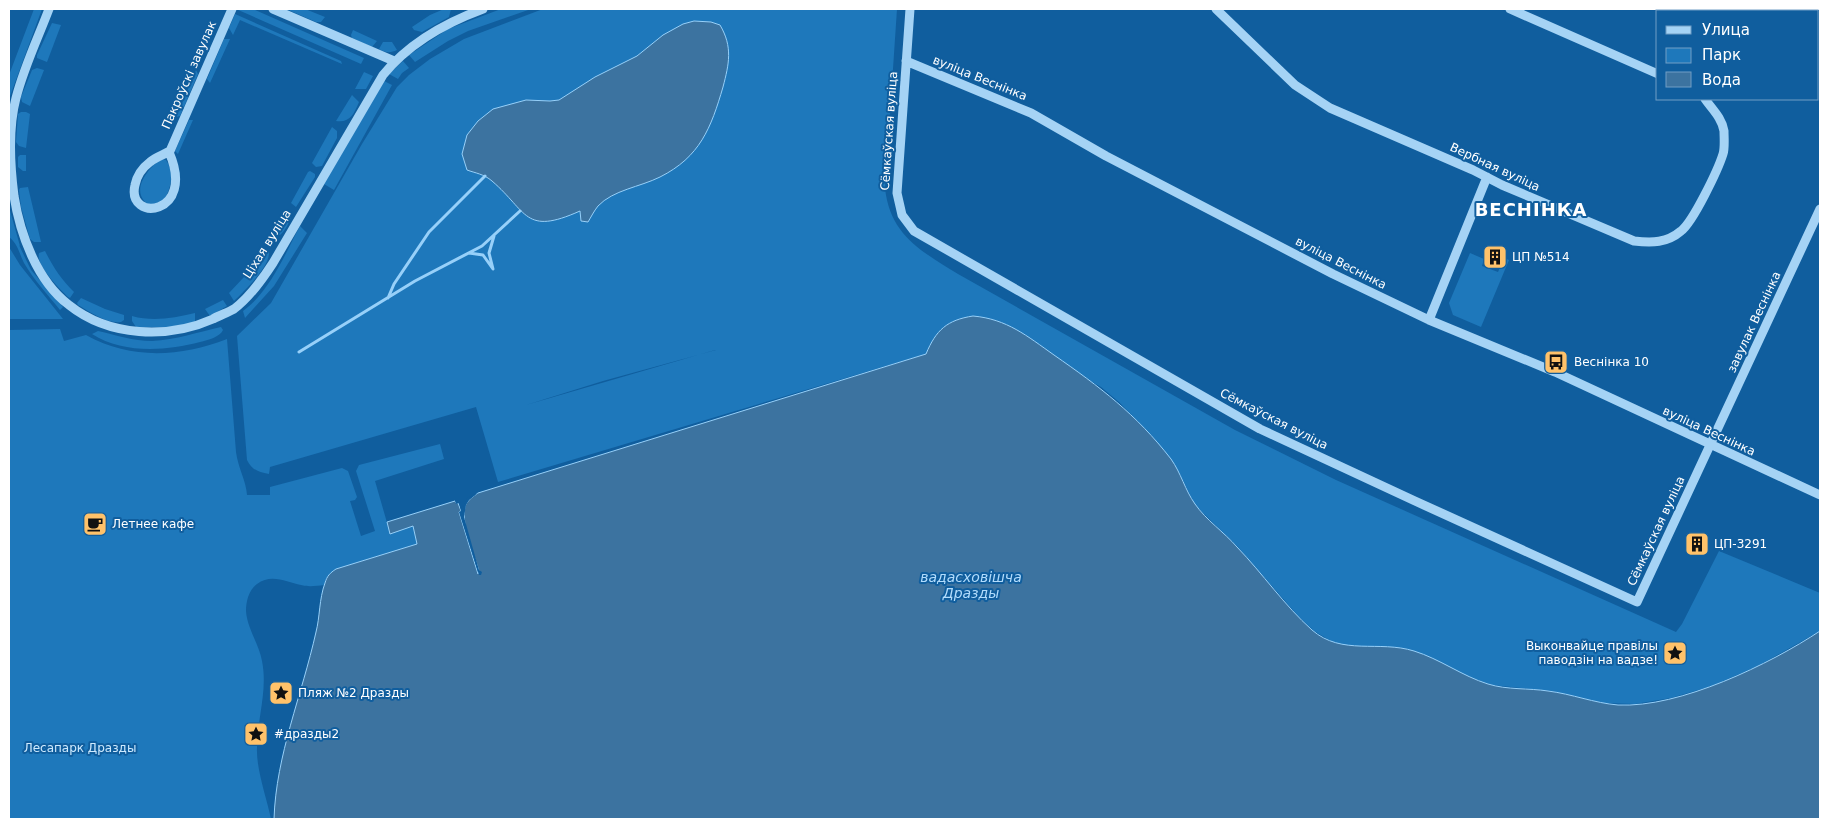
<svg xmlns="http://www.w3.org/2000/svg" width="1829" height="828" font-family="'DejaVu Sans',sans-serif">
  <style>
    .green { fill: #1e78bb; fill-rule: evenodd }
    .water { fill: #3c73a0; stroke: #97d0f9 }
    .pier { fill: #105e9e }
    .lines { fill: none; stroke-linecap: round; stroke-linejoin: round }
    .stream { stroke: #97d0f9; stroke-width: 3 }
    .minor { stroke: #a5d3f5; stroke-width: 9 }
    .labels { text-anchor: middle; stroke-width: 4; stroke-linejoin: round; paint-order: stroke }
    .street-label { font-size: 12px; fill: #fff; stroke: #105e9e }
    .poi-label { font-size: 12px; fill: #fff; stroke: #105e9e; text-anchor: start }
    .park-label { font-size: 12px; fill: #ceeafe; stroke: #105e9e }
    .water-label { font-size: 14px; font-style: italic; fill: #b2dcfc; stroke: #105e9e }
    .district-label { font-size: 18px; font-weight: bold; letter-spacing: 1px; fill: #fff; stroke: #105e9e }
  </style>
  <rect width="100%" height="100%" fill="#105e9e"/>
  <path class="green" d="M34,9H42L9,99V75Z
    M236,9H253L364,58L361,64Z
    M286,9H305L325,17L321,22H316Z
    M444,9H451L449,17L422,32L414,30L412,27L430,15Z
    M501,9H531L468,31L448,41L415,62L409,55L448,29Z
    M543,9H897L885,188C890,235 921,251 958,274L1235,430L1336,480L1676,632L1682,624L1719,551L1820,593V631L1758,666L1712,686L1671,698L1635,704L1603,703L1552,691L1492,685L1384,647L1350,646L1336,644L1314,631L1298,616L1237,546L1201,511L1194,503L1179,472L1154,438L1119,402L1101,387L973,316C950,319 936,332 926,354L498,482L476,407L270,467L269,474C258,472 252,470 247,460L237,336L271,303L362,144L397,87L409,75L430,59L464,39ZM716,350H715L526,405L603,381Z
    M235,14L341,61L342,64L240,20L233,35L229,28Z
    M52,23L61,25L47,62L37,58V55Z
    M353,30L377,41L372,47L352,38L351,35Z
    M224,39H230L210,83L207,79Z
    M383,42H392L397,50C391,53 385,53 379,49Z
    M403,61L409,68L402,73L398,79L389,74Z
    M37,68L44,70L30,106L22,102L21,97L32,70Z
    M196,70L198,74L180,116L176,117Z
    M364,72L373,76L366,89H355Z
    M384,81L392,85L334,190L324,184Z
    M352,95L359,102C354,114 350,123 336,121Z
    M21,112H26L30,114L26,148L19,146L16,142L18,114Z
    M189,120H193L178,154L175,151Z
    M332,127L337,131V138L322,166L316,167L312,163Z
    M20,155H26V171H23L18,167V157Z
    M161,159L166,160C175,173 171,187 164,201L150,206C129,193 146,170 161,159Z
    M310,171L315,174V177L296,207L291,203L308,172Z
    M28,187L41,242H34L30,239L21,207L19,190L20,188Z
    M9,207L20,246L19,245L31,270L63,307L60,310C48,295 34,280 24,263C19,253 18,244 9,237Z
    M287,210L291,216C290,222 285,231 280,235L273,234Z
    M300,226L307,233L274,286L245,318L243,311C270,291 284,256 300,226Z
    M9,247L20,265L63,319H9Z
    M264,249L269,252C270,267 244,291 234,301L229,293L245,276Z
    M45,251C53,267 61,279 74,292L70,298L68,297C60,289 35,265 39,253Z
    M1470,253L1484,259L1482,266L1498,272L1504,258L1509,260L1481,327L1453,315L1449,303Z
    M81,298L105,309L124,315V320L121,322C107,324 90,312 78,305L77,303Z
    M223,300L227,306L210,316L205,309Z
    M195,313V323L170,327H136L132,321V316C153,322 174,318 195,313Z
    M221,327L223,330C220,337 208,340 200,342C166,351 123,354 92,334L98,331C116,335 133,341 152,341C176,340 198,332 221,327Z
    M60,329L64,341L86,335C131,360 180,357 227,339L236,452C238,468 246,480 247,495H270V487L342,468L348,471L357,497L355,500L350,501L361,536L375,531L356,471L359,465L440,444L444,459L375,481L390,533L413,526L417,544L336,569L326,579L324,585C316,586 308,587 301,585C287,582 271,573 257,584C249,590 246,601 246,611C247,628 259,644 262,661C268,691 257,719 257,748C256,769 267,799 271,819H9V330Z"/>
  <path class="water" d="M694,21L711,22L720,25C733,47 729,64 723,87C711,128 700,157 660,177C640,187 613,190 598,206C594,211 591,217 588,222L581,221L580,211C524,236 528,212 492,181C484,174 475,173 467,170L462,154L467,135L478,121L493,109L526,100L550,101L559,100L595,77L637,56L663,35L683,24Z
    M973,316C1007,319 1027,336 1054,355C1100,387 1136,414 1171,459C1181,473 1185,490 1195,504C1206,520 1224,532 1237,547C1263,574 1284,605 1312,630C1342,656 1379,640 1414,651C1440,659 1462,676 1488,684C1507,690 1529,688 1548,691C1572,694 1594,703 1618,705C1680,708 1770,664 1820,631V819H274C276,755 302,695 316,632C320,617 319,599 325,583C327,576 330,573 336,569L417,544L413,526L390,534L387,522L455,501L456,503H458L461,511L459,512L478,574L479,571C474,554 459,520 466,504C469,499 474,496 478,493L926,354C936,330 947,320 973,316Z"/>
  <path class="pier" d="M478,493L469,500L466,505L464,517L479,570L482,572L481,575H479L459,512L461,511L459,503L456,504L455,501H460L463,507L467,498Z"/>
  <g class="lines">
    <path class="stream" d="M469,253L483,255L493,269L489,253L494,236
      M388,298L394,284L429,232L485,176
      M299,352L415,281L482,246L520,211"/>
    <path class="minor" d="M49,9C38,38 24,67 16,98C8,128 10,165 14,196C20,234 37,281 69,305C109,337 168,339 213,319C220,315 227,313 234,309C250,297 262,280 273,263L383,75C409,43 445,23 483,9
      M273,9L394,61
      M910,9L897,193L902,215L914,231L1260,429L1415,501L1637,602L1820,209
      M1216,9L1295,85L1330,108L1473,170L1502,185L1634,241C1652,243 1667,243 1681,231C1693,222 1718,170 1723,154C1725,148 1724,138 1724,131C1722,118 1712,109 1705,99
      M1510,9L1658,74
      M906,61L1031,113L1106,156L1333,274L1429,320L1555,372L1820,495
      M169,152C197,216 126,223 135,185C137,175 142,168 150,162C156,157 163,155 170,151L232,9
      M1429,320L1487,177"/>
  </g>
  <defs>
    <g id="building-square" transform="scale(1.25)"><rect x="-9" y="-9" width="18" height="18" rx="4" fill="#ffc26a" stroke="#105e9e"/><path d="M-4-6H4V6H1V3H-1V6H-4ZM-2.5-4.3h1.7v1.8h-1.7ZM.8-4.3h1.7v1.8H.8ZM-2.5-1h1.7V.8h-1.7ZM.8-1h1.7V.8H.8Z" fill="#111"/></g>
    <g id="bus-square" transform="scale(1.25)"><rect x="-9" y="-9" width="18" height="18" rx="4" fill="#ffc26a" stroke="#105e9e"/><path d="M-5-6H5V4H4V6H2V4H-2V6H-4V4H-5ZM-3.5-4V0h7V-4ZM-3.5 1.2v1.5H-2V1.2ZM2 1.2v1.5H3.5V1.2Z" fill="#111"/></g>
    <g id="cafe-square" transform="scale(1.25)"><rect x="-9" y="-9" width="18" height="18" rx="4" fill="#ffc26a" stroke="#105e9e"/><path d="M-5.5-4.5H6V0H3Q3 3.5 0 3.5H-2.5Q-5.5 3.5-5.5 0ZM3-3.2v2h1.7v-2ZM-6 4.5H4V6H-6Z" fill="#111"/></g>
    <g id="sight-square" transform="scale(1.25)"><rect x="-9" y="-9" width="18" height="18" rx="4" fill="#ffc26a" stroke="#105e9e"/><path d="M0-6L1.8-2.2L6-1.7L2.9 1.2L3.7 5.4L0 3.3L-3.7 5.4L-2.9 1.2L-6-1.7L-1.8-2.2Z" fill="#111"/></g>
  </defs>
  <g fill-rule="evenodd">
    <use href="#building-square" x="1495" y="257"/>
    <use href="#bus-square" x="1556" y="362"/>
    <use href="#cafe-square" x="95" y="524"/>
    <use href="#building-square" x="1697" y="544"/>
    <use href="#sight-square" x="1675" y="653"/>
    <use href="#sight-square" x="281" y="693"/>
    <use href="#sight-square" x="256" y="734"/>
  </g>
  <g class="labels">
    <g class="street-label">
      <text transform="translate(189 75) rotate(-66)" y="4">Пакроўскі завулак</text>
      <text transform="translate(980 78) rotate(22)" y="4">вуліца Веснінка</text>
      <text transform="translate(889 131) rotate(-86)" y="4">Сёмкаўская вуліца</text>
      <text transform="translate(1495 167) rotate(25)" y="4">Вербная вуліца</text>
      <text transform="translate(267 244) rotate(-58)" y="4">Ціхая вуліца</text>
      <text transform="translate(1341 263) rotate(27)" y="4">вуліца Веснінка</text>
      <text transform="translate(1754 322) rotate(-65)" y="4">завулак Веснінка</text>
      <text transform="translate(1274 419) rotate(27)" y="4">Сёмкаўская вуліца</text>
      <text transform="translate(1709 431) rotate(25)" y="4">вуліца Веснінка</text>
      <text transform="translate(1656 531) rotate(-65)" y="4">Сёмкаўская вуліца</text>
    </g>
    <g class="poi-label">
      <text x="1512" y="261">ЦП №514</text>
      <text x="1574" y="366">Веснінка 10</text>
      <text x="112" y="528">Летнее кафе</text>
      <text x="1714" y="548">ЦП-3291</text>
      <text x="1658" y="650" text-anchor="end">Выконвайце правілы<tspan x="1658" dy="14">паводзін на вадзе!</tspan></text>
      <text x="298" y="697">Пляж №2 Дразды</text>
      <text x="274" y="738">#дразды2</text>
    </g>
    <g class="park-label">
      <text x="80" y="752">Лесапарк Дразды</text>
    </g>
    <g class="water-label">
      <text x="971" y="582">вадасховішча<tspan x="971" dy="16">Дразды</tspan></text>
    </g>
    <g class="district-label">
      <text x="1531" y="216">ВЕСНІНКА</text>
    </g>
  </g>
  <rect width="1829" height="828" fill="none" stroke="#ffffff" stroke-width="20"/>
  <rect x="1656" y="10" width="162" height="90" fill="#105e9e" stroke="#709ec5"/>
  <rect x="1666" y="26" width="25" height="8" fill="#a5d3f5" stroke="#709ec5"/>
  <text x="1702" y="35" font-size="15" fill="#ffffff">Улица</text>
  <rect x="1666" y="48" width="25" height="15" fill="#1e78bb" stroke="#709ec5"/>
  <text x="1702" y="60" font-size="15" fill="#ffffff">Парк</text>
  <rect x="1666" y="72" width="25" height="15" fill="#3c73a0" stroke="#709ec5"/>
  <text x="1702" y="85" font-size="15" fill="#ffffff">Вода</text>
</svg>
